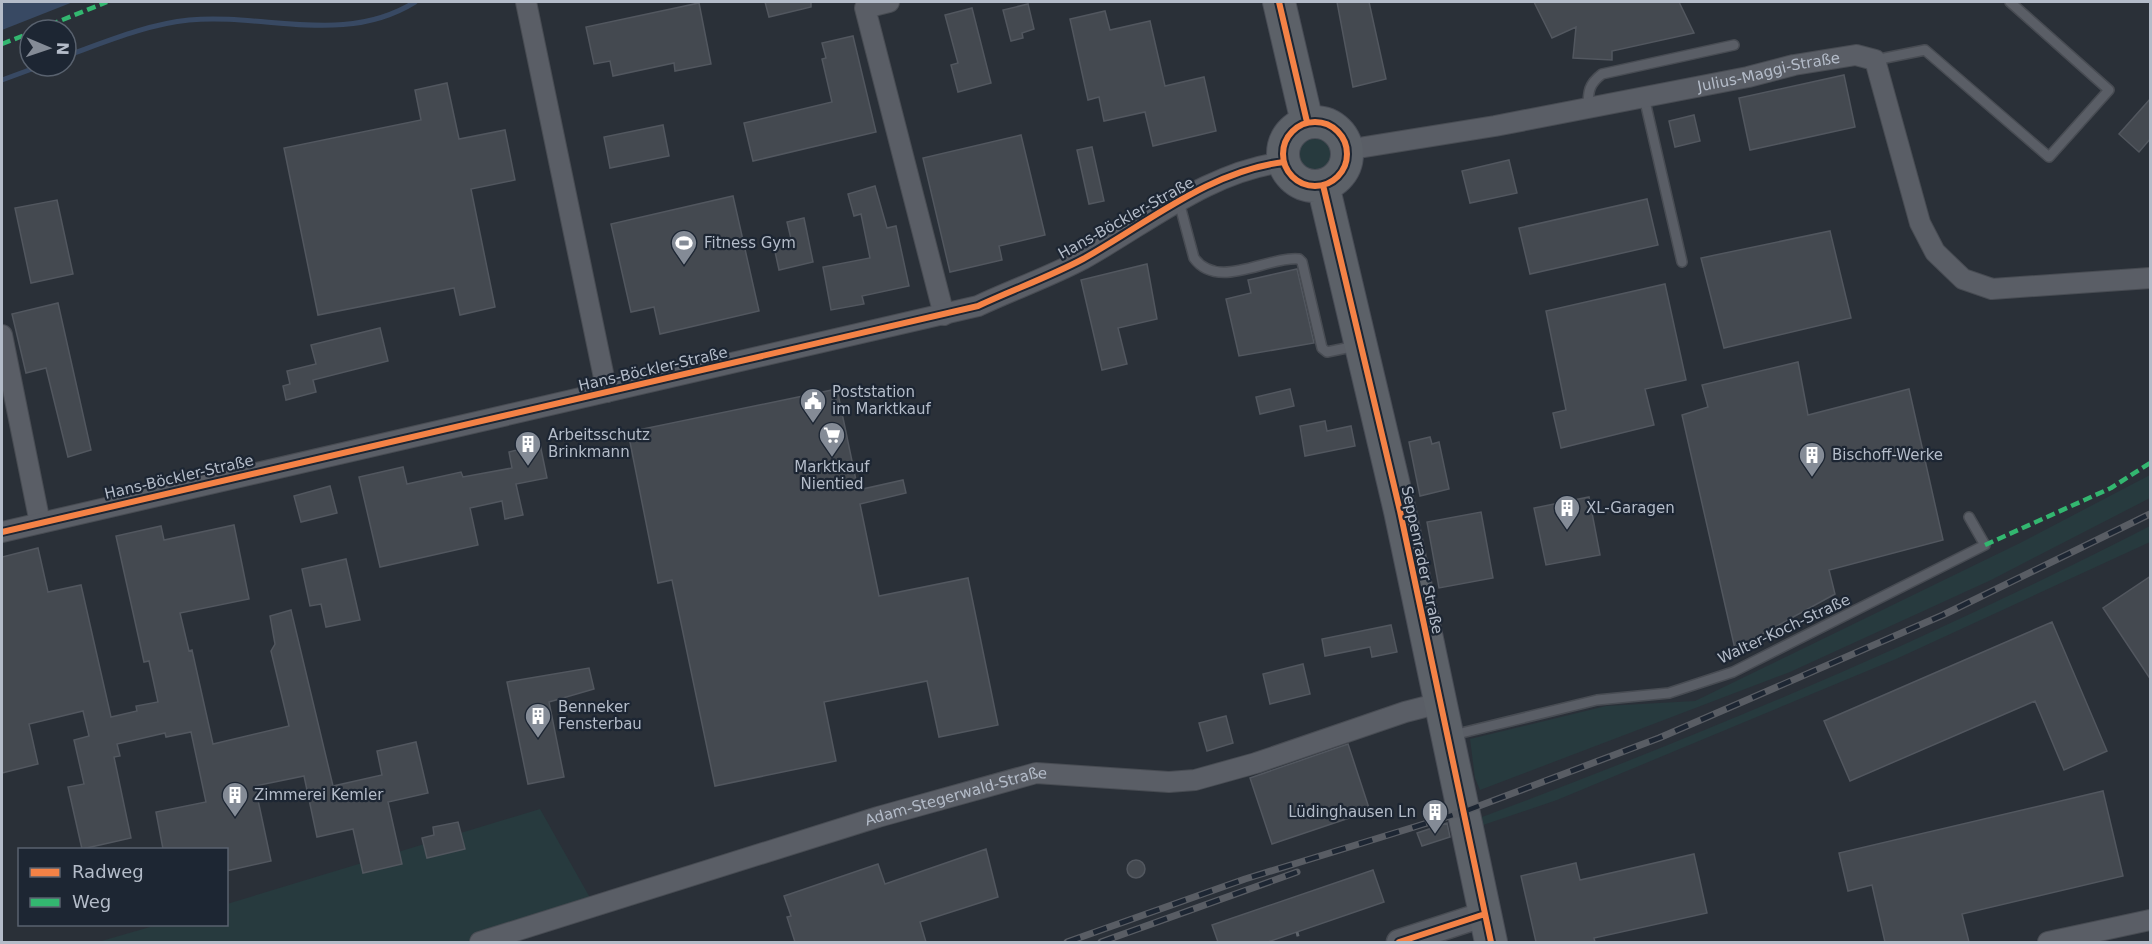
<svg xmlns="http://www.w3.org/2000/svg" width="2152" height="944" font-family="'DejaVu Sans',sans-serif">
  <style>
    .green { fill: #273a3e }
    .water { fill: #384963 }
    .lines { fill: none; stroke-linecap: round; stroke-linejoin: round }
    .stream { stroke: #384963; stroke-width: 5 }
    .building { fill: #444950; stroke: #52575f; stroke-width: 1.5 }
    .service-casing { stroke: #484c53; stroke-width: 12 }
    .minor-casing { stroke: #484c53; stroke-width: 22 }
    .tertiary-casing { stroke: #484c53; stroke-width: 27 }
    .primary-casing { stroke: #484c55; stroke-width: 34 }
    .path { stroke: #5d636a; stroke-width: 3; stroke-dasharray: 4.5 4.5; stroke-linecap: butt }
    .service { stroke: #5a5e66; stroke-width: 9 }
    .minor { stroke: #5a5e66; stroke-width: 20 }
    .tertiary { stroke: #5a5e66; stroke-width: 24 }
    .primary { stroke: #5c6168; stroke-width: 32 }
    .rail-casing { stroke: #595d64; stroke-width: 7 }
    .rail { stroke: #1d2633; stroke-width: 4.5; stroke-dasharray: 14; stroke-linecap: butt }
    .quiet { stroke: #33b770; stroke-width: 4.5; stroke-dasharray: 9 4.5; stroke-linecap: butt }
    .cycleway-casing { stroke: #1d2633; stroke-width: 10 }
    .cycleway { stroke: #f48246; stroke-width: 6 }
    .labels { text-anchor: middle; stroke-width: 4.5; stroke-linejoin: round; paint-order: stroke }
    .street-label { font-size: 15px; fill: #b4bcc9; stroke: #1d2633 }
    .poi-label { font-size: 15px; fill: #b4bcc9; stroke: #1d2633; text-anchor: start }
  </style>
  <rect width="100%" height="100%" fill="#2a3038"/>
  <path class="green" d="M1296 155a20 20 0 1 1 40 0a20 20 0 1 1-40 0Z
    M2150,475V498L1991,580L1790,672L1480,790L1475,778L1470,739L1606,706L1695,701L2020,543Z
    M2150,526V542L1896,659L1557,800L1483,825L1482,817C1710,732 1934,637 2150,526Z
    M540,809L598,912L515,942H98L157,925L226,924L227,904Z"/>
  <path class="water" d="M2,2H73L2,30Z"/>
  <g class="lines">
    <path class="stream" d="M66,56C105,42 148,24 189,20C266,13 344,46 415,2
      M2,80L40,66"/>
  </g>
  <path class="building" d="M765,2H811V7L769,17Z
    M1337,2H1369L1386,79L1353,87Z
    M1534,2H1679L1694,33L1612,51V60L1573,58L1576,27L1552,38Z
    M699,3L711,64L675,71L674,63L613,76L610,61L594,64L586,27Z
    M1028,4L1034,29L1022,33L1023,38L1011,41L1003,10Z
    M972,8L991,83L958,92L951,65L958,63L945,15Z
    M1105,11L1110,30L1150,21L1165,86L1204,77L1216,131L1153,146L1145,112L1104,121L1099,97L1088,100L1070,19Z
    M853,36L876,132L753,161L744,123L832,102L822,59L826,58L822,43Z
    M1844,75L1855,127L1750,150L1739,98Z
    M447,83L459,139L505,130L515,180L471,189L495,307L460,315L454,288L318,315L284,148L421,120L415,90Z
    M2151,98V138L2139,152L2119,134Z
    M1694,115L1700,141L1675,147L1669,121Z
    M663,125L669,156L610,168L604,137Z
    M1021,135L1045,235L999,246L1002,260L950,272L923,158Z
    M1092,147L1104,201L1089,204L1077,150Z
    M1509,160L1517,193L1470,203L1462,171Z
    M875,186L887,228L896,226L909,286L862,296L864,304L831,310L823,267L870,258L861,214L854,216L848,194Z
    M733,196L759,311L660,334L654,307L631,312L611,224Z
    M1647,199L1658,245L1530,274L1519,228Z
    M57,200L73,274L31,283L15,208Z
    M804,218L813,262L779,270L774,247L792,243L787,222Z
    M1830,231L1851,318L1724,348L1701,258Z
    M1147,264L1157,319L1118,328L1127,364L1102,370L1081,280Z
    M1297,269L1314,343L1239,356L1226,299L1251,293L1248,280Z
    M1665,284L1686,380L1645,389L1654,425L1561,448L1553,413L1566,410L1546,311Z
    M58,303L91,450L68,457L46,368L26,373L12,314Z
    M380,328L388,361L313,380L316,392L286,400L283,386L290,384L287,371L316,364L311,345Z
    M1798,362L1808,415L1909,389L1943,540L1829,570L1835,594L1735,649L1682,415L1708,407L1702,385Z
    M837,389L858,490L903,480L906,493L860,504L879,596L968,578L998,725L939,737L927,681L824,702L836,761L715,786L672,580L658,583L628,432Z
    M1290,389L1294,406L1260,414L1256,397Z
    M1325,421L1327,431L1351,426L1355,446L1305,456L1300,426Z
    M1430,437L1432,444L1439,442L1449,489L1420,496L1409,442Z
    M540,444L547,478L516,484L523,515L505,519L502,501L470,508L478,545L380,567L359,477L403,467L407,484L461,472L463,477L512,468L509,452Z
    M330,486L337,513L301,522L294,496Z
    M1589,497L1600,555L1546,565L1534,508Z
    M1481,512L1493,578L1439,588L1427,522Z
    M234,525L249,599L180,613L189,651L192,650L213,744L289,726L271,651L275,644L270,616L291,610L333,786L382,775L377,751L416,742L428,793L388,802L402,864L363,873L353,829L317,837L304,776L255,786L271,861L226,871V849H163L156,812L206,802L191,732L166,737L165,733L117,744L120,756L114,757L131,838L82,849L68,787L84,784L74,740L89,736L83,711L29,724L38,764L2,773V557L38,548L48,592L81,585L111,717L137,711L136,706L158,702L149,661L144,662L116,536L161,526L164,540Z
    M346,559L360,620L326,627L321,604L310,606L302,569Z
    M2151,576V680L2103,608Z
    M2052,622L2107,751L2064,770L2035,701L1850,781L1824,721Z
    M1391,625L1397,652L1372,657L1370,647L1325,656L1322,639Z
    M1303,664L1310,694L1270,704L1263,674Z
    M589,668L594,689L549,702L564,777L528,784L507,682Z
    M1226,716L1233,743L1207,751L1199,723Z
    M1348,744L1370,811L1272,844L1250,778Z
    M2103,791L2123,876L1962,914L1969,942H1885L1872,885L1848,891L1839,853Z
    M458,822L465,849L427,858L422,838L434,835L433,827Z
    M1447,823L1450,837L1422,846L1417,833Z
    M986,849L998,897L920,922L926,942H795L787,917L791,916L784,896L878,864L885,884Z
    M1694,854L1707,913L1594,938L1595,942H1536L1521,876L1576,863L1580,880Z
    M1127 869a9 9 0 1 1 18 0a9 9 0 1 1-18 0Z
    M1373,870L1384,902L1268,942H1218L1212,925Z"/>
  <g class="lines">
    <g class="service-casing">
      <path id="service" d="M1875,60L1925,50L2049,157L2109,90L2010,2
        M1644,97L1682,262
        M1588,108C1588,91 1589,84 1602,74L1734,45
        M1179,202L1194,258C1218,291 1267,256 1299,259L1302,262L1322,348L1327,352L1356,346
        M1453,735L1597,700L1669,693L1733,672L1985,545L1969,517"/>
    </g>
    <g class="minor-casing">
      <g id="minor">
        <path d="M526,2L607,392"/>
        <path d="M889,2L865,8L944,315"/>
        <path id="s1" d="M1346,150L1495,126L1748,77L1794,65L1856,55L1875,60L1920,223L1935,252L1963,279L1992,289L2150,278"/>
        <path d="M2,335L40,523"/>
        <path d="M2,532L978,306C1012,290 1049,277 1083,259C1148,223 1209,171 1284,162"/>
        <path id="s2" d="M480,942L878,817L1036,773L1169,782L1195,780L1256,763L1405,712L1440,703"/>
        <path d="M2048,942L2150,920"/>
      </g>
    </g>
    <g class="tertiary-casing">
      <path id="tertiary" d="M1399,942L1485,914"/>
    </g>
    <g class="primary-casing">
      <path id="primary" d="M1279,2L1307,122
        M1283 154a32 32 0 1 1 64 0a32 32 0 1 1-64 0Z
        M1323,185L1400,511L1491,942"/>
    </g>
    <path class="path" d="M1297,932L1299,940"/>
    <use href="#service" class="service"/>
    <use href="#minor" class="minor"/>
    <use href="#tertiary" class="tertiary"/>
    <use href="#primary" class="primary"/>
    <g class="rail-casing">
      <path id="rail" d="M1067,942L1245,879L1463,812L1659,738L1943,615L2150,514
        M1101,942L1297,872"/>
    </g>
    <use href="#rail" class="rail"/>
    <path class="quiet" d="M37,30L107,2
      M2,44L30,33
      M1985,545L2111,488L2150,463"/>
    <g class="cycleway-casing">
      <path id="cycleway" d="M1279,2L1307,122
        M1283 154a32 32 0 1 1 64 0a32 32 0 1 1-64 0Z
        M1323,185L1400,511L1491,942
        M2,532L978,306C1012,290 1049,277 1083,259C1148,223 1209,171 1284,162
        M1399,942L1485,914"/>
    </g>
    <use href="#cycleway" class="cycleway"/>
  </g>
  <defs>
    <g id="stadium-pin" transform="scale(1.35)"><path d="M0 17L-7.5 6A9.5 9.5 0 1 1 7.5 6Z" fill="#848b96" stroke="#1d2633"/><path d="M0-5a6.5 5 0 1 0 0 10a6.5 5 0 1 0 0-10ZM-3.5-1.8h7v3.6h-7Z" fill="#fff"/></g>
    <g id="civic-pin" transform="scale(1.35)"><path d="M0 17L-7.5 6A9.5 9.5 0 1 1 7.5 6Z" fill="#848b96" stroke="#1d2633"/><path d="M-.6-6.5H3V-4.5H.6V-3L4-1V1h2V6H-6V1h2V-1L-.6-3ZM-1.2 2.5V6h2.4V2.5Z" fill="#fff"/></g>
    <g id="supermarket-pin" transform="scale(1.35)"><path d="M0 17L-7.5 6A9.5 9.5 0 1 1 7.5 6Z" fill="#848b96" stroke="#1d2633"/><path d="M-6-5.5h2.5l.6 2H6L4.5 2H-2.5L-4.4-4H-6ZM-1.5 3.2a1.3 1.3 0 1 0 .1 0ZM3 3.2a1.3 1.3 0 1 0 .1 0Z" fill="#fff"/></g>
    <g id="building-pin" transform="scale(1.35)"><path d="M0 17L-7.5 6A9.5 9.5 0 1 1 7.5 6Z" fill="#848b96" stroke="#1d2633"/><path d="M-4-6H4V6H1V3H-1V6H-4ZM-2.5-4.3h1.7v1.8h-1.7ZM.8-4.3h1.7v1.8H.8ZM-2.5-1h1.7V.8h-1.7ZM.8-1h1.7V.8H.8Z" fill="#fff"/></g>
  </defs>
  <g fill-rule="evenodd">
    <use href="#stadium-pin" x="684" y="243"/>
    <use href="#civic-pin" x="813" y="401"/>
    <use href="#supermarket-pin" x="832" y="435"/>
    <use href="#building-pin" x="528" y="444"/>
    <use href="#building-pin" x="1812" y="455"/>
    <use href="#building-pin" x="1567" y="508"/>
    <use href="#building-pin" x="538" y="716"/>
    <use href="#building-pin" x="235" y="795"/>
    <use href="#building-pin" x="1435" y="812"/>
  </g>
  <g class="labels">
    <g class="street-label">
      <text dy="5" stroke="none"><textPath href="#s1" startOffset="430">Julius-Maggi-Straße</textPath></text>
      <text transform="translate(1126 218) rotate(-29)" y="5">Hans-Böckler-Straße</text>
      <text transform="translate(653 369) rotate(-13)" y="5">Hans-Böckler-Straße</text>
      <text transform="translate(179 477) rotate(-13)" y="5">Hans-Böckler-Straße</text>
      <text transform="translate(1422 560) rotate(78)" y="5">Seppenrader Straße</text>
      <text transform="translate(1784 629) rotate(-25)" y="5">Walter-Koch-Straße</text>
      <text dy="5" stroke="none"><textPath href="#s2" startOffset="498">Adam-Stegerwald-Straße</textPath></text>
    </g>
    <g class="poi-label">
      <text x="704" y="248">Fitness Gym</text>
      <text x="832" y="397">Poststation<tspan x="832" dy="17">im Marktkauf</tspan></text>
      <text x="548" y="440">Arbeitsschutz<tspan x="548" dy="17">Brinkmann</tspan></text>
      <text x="1832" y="460">Bischoff-Werke</text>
      <text x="832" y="472" text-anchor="middle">Marktkauf<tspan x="832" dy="17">Nientied</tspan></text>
      <text x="1586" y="513">XL-Garagen</text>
      <text x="558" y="712">Benneker<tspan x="558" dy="17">Fensterbau</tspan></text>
      <text x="254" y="800">Zimmerei Kemler</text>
      <text x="1416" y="817" text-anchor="end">Lüdinghausen Ln</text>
    </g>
  </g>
  <rect width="2152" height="944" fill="none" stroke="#b4bcc9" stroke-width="6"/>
  <rect x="18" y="848" width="210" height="78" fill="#1d2633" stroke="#59626f" stroke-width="1.5"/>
  <rect x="30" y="868" width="30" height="9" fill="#f48246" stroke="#59626f" stroke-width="1.5"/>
  <text x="72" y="878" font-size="18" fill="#b4bcc9">Radweg</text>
  <rect x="30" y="898" width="30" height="9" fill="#33b770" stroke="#59626f" stroke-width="1.5"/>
  <text x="72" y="908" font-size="18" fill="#b4bcc9">Weg</text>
  <g transform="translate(48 48) rotate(92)"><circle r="28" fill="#1d2633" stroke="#59626f" stroke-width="1.5"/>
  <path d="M0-4.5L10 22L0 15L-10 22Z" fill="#848b96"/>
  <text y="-9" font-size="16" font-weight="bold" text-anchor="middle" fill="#b4bcc9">N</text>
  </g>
</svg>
